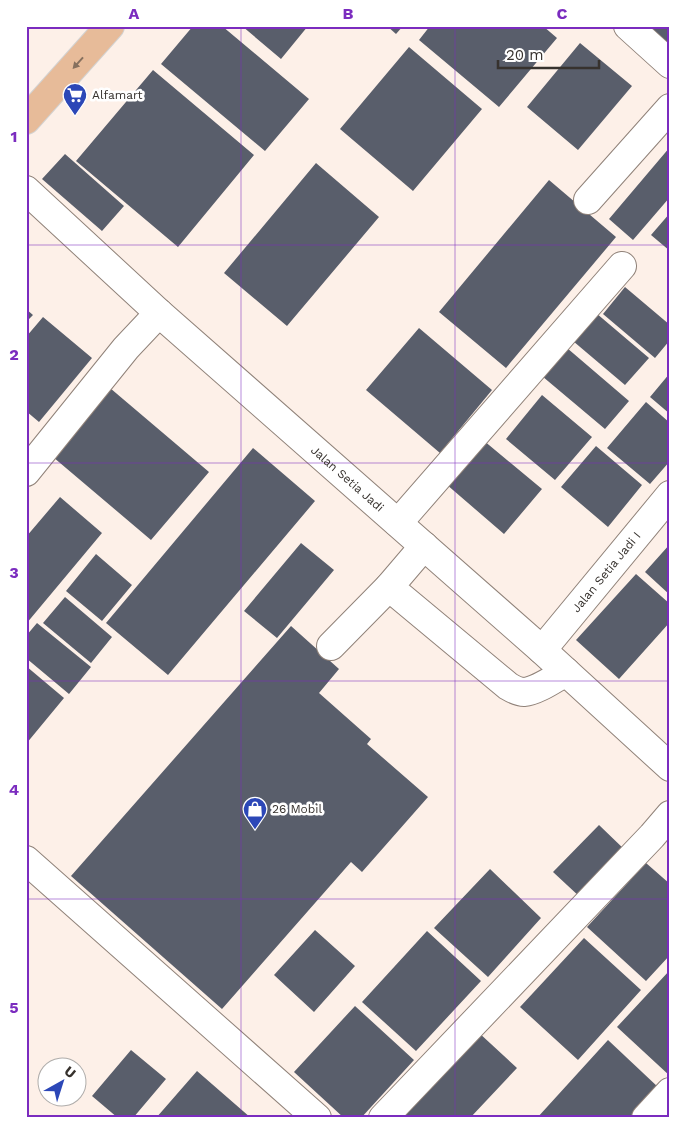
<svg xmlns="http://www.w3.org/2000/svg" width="696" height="1144" font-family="'Work Sans',sans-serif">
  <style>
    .building { fill: #595e6b }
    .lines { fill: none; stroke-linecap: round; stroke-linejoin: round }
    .minor-casing { stroke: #908279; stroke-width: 30 }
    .major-casing { stroke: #d3d2d1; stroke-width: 30 }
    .minor { stroke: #fff; stroke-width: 28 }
    .major { stroke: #e7bb99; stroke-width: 28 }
    .oneway { fill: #86705e }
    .grid { fill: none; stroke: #7b2cbf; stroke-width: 1; stroke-opacity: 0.55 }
    .labels { text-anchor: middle; stroke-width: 5; stroke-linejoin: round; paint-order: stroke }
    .poi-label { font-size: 12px; fill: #37322e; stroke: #fff; text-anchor: start }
    .street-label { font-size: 12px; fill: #37322e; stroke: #fff }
    .neatline { fill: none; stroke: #7b2cbf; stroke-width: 2 }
    .grid-label { font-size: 16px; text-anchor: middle; font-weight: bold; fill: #7b2cbf }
  </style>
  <rect width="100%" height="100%" fill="#fdf0e8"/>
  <path class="building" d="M193,26H222L309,99L265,151L161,64Z
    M242,26H308L281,59Z
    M387,26H403L396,34Z
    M430,26H543L557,38L499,107L419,40Z
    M648,26H670V45Z
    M580,43L632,86L578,150L527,107Z
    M409,47L482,109L413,191L340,129Z
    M153,70L254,155L178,247L76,161Z
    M670,147V197L633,240L609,219Z
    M65,154L124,206L102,231L42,179Z
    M316,163L379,217L287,326L224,273Z
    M549,180L616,237L506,368L439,312Z
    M670,213V251L651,235Z
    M625,287L670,325V340L655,358L603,314Z
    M26,309L33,315L26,322Z
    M596,313L649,358L625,385L573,341Z
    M43,317L92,358L39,422L26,411V337Z
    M419,328L492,390L440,453L366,390Z
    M560,342L629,401L605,429L536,371Z
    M670,373V414L650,397Z
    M110,388L209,472L151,540L53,457Z
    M542,395L592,437L555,480L506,439Z
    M646,402L670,423V461L650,484L607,448Z
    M483,440L542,489L504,534L446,484Z
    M596,446L642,485L608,527L561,487Z
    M253,448L315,501L168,675L106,623Z
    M60,497L102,533L26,624V537Z
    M301,543L334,570L277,638L244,611Z
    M670,544V595L645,572Z
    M96,554L132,585L102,621L66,591Z
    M636,574L670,604V622L619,679L576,640Z
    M65,597L112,637L91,663L43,623Z
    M37,623L91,667L69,694L26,658V636Z
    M291,626L339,669L319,693L371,739L367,744L428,797L362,872L351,862L222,1009L71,876Z
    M26,666L64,698L26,744Z
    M599,825L626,851L581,898L553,872Z
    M646,863L670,884V955L646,981L587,927Z
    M490,869L541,918L488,977L434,928Z
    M315,930L355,966L314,1012L274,975Z
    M427,931L481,981L416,1051L362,1002Z
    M584,938L641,990L578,1060L520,1007Z
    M670,970V1076L617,1027Z
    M355,1006L414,1060L361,1118H344L294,1072Z
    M478,1032L517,1068L470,1118H399Z
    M608,1040L659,1088L632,1118H537Z
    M131,1050L166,1079L133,1118H118L92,1096Z
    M197,1071L251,1118H156Z"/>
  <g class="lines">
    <g class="minor-casing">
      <g id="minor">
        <path d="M628,26L670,64"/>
        <path id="s1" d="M26,190L159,313L542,650L670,767"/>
        <path d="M588,200L670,108"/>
        <path d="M26,472L126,348L159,313"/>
        <path d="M398,523L622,266"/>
        <path d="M424,546L389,587L508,686C513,689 518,692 524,692C537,691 555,678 566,672"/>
        <path d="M331,646L389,587"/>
        <path id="s2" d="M542,650L670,495"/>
        <path d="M26,860L317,1118"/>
        <path d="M383,1118L652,836L670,815"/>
        <path d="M646,1118L670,1092"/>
      </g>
    </g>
    <g class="major-casing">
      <path id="major" d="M26,120L110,26"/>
    </g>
    <use href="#minor" class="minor"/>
    <use href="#major" class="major"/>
  </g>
  <defs><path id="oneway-solid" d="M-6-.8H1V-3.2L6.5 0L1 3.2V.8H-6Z" transform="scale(1.25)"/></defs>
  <use class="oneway" href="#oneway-solid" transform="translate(78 63) rotate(132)"/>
  <path class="grid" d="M241,26V1118M455,26V1118M26,245H670M26,463H670M26,681H670M26,899H670"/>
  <defs>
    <g id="supermarket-pin" transform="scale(1.25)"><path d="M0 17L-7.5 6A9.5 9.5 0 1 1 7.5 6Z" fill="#2c47b7" stroke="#fff"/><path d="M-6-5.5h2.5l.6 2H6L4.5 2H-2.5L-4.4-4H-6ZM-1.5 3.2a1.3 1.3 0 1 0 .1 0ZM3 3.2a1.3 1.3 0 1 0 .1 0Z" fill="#fff"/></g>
    <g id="shop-pin" transform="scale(1.25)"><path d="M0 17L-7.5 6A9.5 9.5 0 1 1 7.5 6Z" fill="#2c47b7" stroke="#fff"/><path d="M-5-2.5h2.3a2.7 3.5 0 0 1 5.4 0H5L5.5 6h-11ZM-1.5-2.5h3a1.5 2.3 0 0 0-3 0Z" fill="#fff"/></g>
  </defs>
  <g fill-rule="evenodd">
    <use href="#supermarket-pin" x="75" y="95"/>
    <use href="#shop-pin" x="255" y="809"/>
  </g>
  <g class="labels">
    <g class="poi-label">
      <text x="92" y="99">Alfamart</text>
      <text x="272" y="813">26 Mobil</text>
    </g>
    <g class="street-label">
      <text dy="4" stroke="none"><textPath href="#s1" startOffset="432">Jalan Setia Jadi</textPath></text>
      <text dy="4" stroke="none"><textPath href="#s2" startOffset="101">Jalan Setia Jadi I</textPath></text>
    </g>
  </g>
  <rect width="696" height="1144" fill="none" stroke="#ffffff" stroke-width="55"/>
  <g transform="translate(62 1082) rotate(39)"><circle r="24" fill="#ffffff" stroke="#afadab"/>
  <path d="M0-4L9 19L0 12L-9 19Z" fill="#2c47b7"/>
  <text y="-8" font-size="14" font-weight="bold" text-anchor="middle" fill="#37322e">U</text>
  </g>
  <path d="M498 60v8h101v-8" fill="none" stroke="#37322e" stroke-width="2.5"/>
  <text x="506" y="60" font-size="15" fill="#37322e" stroke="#ffffff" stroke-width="4" paint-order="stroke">20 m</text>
  <rect x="28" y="28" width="640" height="1088" class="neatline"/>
  <g class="grid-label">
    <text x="134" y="19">A</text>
    <text x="348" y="19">B</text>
    <text x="562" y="19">C</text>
    <text x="14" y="142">1</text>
    <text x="14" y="360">2</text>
    <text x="14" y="578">3</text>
    <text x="14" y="795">4</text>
    <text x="14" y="1013">5</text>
  </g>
</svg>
